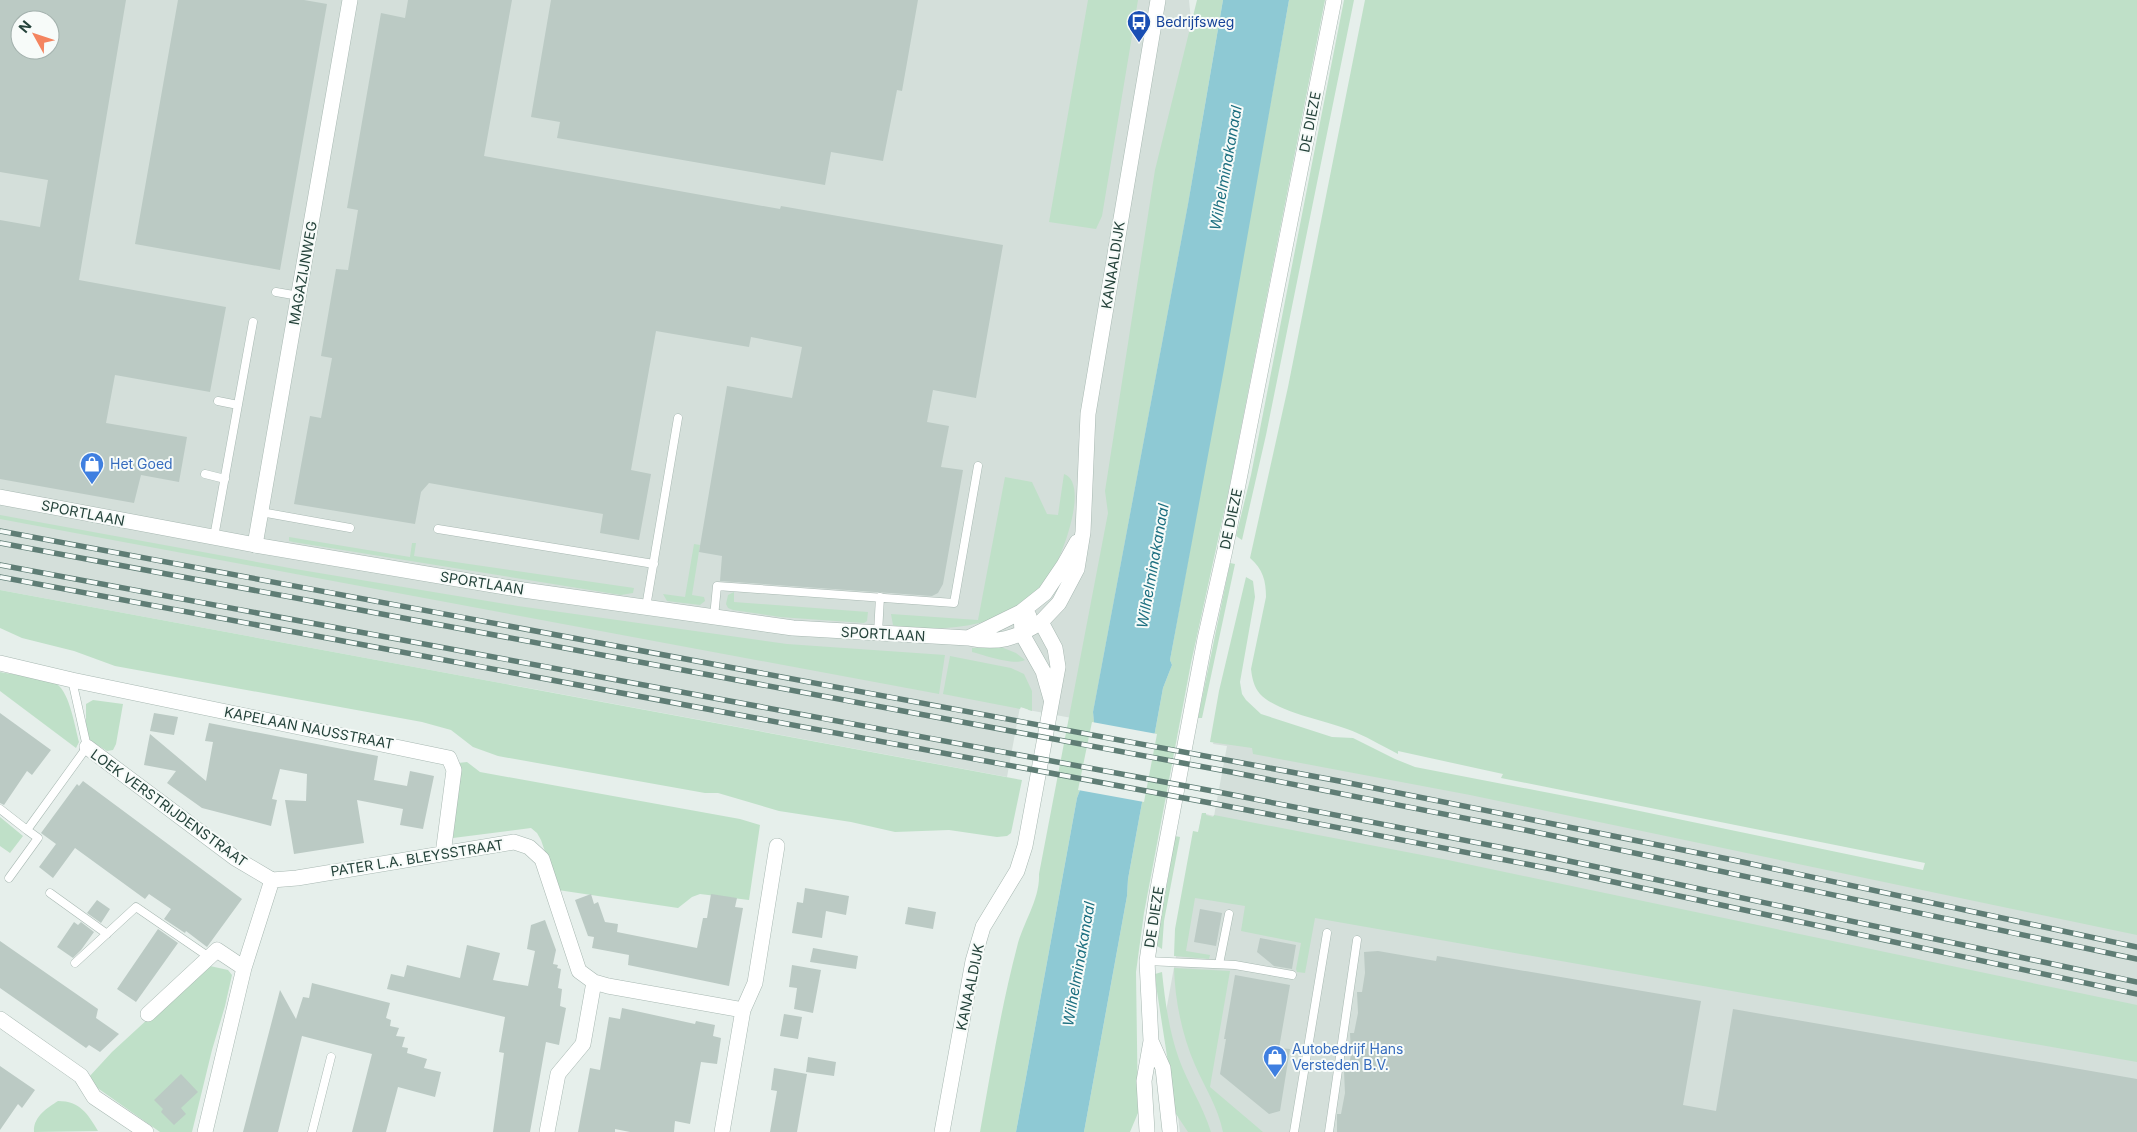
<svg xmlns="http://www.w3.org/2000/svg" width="2137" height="1132" font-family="Inter,sans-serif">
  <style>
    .built { fill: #d4dfda; fill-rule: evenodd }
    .green { fill: #bfe0c8 }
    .water { fill: #8ec9d4 }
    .pier { fill: #e6efeb }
    .building { fill: #bbcac4; fill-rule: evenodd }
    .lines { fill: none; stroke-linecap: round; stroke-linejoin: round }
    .service-casing { stroke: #a8b8b2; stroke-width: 9 }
    .minor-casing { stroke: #a8b8b2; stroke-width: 16 }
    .tertiary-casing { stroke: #a8b8b2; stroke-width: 16 }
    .service { stroke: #fff; stroke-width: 8 }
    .minor { stroke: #fff; stroke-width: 15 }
    .tertiary { stroke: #fff; stroke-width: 15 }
    .rail-casing { stroke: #5f7d75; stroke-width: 5.5 }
    .rail { stroke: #f7fbf9; stroke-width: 4; stroke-dasharray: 11; stroke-linecap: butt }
    .labels { text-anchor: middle; stroke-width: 4; stroke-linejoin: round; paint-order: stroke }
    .transit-label { font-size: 14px; fill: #164399; stroke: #f7fbf9; text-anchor: start }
    .street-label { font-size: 14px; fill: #24423a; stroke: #f7fbf9 }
    .shop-label { font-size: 14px; fill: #366cbe; stroke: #f7fbf9; text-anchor: start }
    .water-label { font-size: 15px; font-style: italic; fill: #1c6f80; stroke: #f7fbf9 }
  </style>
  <rect width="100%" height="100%" fill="#e6efeb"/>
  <path class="built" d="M0,0H1189L1201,124L1188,204L1093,712L1094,722L1028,710V709L1020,707L1007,777L0,590ZM20,20H50V50H20Z
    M1216,730L1354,762L2137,924V1132H1180L1165,1017L1202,813L1214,816L1227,746L1213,744Z"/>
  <path class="green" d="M1088,0H1138L1102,216L1096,229L1049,222Z
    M1197,0H1223L1188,204L1093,712L1094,722L1080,790L1077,798L1016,1132H980C991,1070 1001,1008 1017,947C1023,922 1040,900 1039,874L1108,513L1105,491L1155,170Z
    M1289,0H1325L1228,494L1191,663L1144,913L1136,972L1138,1113L1130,1132H1084L1127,896L1128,879L1163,688L1172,665L1170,660Z
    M1344,0H1354L1266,435L1242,540L1236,536L1251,475Z
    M1365,0H2137V935L1470,795L1253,754L1252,748L1210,742L1219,691L1246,577L1253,581L1255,597L1240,682L1242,694L1246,700L1261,714L1332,737L1353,738L1395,759L1415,767L1606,804L1923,870L1925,863L1501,778L1503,774L1398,751V754C1384,747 1371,739 1357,733C1331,721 1279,714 1260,694C1254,687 1252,678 1251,669L1266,597C1266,581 1263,569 1250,558L1288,387Z
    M1064,474C1092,484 1058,569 1044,585C1012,620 969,630 923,628C914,627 902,628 893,625L891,614L978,620L1005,477L1032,482L1047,514L1058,515Z
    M0,515L295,569L518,606L787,644L945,655L939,694L0,519Z
    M289,537L410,557L412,543H416L414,556L634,588L633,593L621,595L293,542L289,541Z
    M694,544L700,545L692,595L704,597L705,601L700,605L667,601L663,594L685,597Z
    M1230,563L1235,564L1202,718H1198Z
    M0,590L1022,780L1011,833L1007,836L997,837L949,830L895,832L851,822L779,811L718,793H705L498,756L473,747L451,730L422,722L115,666L74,651L22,638L0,628Z
    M734,592V602L868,612L867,621L864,623L780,617L733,610L728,608L726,604L728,595Z
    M1001,647L1016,653L1025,660C1014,666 984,655 972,652V648Z
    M950,656L1011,668L1024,674L1032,691V711L1021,707L1020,709L943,694Z
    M0,672C11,674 50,679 57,684C70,694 75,727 79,742L76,748L0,691Z
    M93,700L123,704L116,744L113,750L107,751L86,738V704Z
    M467,762L480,772L740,819L760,825L749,900L700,894L692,897L678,908L558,890L541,840L537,833L531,828L453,838L458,763Z
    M1202,813H1206V815L1213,817L1214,815L1448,860L2137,1005V1062L1315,918L1305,973L1297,972L1296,969L1301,943L1241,931L1245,906L1195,898L1186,951L1210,955L1209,959L1174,956L1175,929L1193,831L1198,832Z
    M0,817L23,836L10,853L0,846Z
    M1175,836L1180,837L1164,921L1162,949L1157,946L1158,938Z
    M210,966L228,970L232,975L225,1006L212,1050L192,1132H160L96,1087L88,1078L112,1052L199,972Z
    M1174,968L1230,971L1210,1087L1263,1132H1223C1218,1107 1205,1088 1195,1065C1182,1035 1175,1001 1174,968Z
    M1162,972C1165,1001 1169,1031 1179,1059C1188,1084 1203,1106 1211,1132H1188L1176,1114L1156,985L1155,974Z
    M58,1101C80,1101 88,1114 98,1131L34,1132C33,1117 47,1108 58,1101Z"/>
  <path class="water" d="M1223,0H1289L1224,369L1170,660L1172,665L1163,688L1128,879L1127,896L1084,1132H1016L1077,798L1080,790L1094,722L1093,712L1188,204Z"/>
  <path class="pier" d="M1092,722L1157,734L1144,802L1078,790Z"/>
  <path class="building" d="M0,0H126L79,280L226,307L210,392L115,375L106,423L187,437L179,482L141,475L134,503L0,479V220L40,227L48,180L0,172ZM20,20H50V50H20Z
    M178,0H304L327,4L280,270L135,244Z
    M408,0H512L484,156L780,209L781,206L1003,245L976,398L933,390L927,422L949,426L941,467L963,470L943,584L938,593L932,596L720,581L722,556L699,552L727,386L792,398L802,347L751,337L749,347L656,331L631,470L651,474L639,540L600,533L603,514L429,483L421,492L415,524L294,504L310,416L321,418L332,358L321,356L336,269L348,270L358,210L347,208L381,13L405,18Z
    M551,0H918L902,91L897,90L883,161L831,152L825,185L557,138L560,122L531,117Z
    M0,713L51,750L32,775L27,771L4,805L0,803Z
    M154,713L178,717L174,735L150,731Z
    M209,723L378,756L374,780L407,786L410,771L434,776L423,829L400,825L403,809L357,800L364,843L294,854L285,800L306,801L307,774L280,769L272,799L277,800L271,826L202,808L167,783L176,771L144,765L150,734L206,781L213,742L205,741Z
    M83,781L242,899L207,947L186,931L185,933L164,919L171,909L149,894L145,899L75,848L53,878L39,867L56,844L41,833L77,784L79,786Z
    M805,888L849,896L846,915L826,911L822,938L792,933L797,902L803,903Z
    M591,894L594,904L598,902L605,922L618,924L617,932L697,948L703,918H707L711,894L737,898L735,907L743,908L729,986L628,965L629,955L592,948L594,937L588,936L575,900Z
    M97,900L110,909L101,923L87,913Z
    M908,907L936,912L933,929L905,924Z
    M1200,909L1222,913L1216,946L1194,942Z
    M545,920L556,950L553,964L558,965L557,968L561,969L558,988L562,989L560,1006L566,1008L559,1045L546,1042L530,1132H493L504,1053L499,1052L505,1017L387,989L391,974L404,977L407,965L460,978L467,945L500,953L493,980L528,986L535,951L527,949L531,925Z
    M74,922L78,925L81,922L94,932L81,950L73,958L57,947Z
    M158,929L178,943L136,1002L117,989Z
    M1260,938L1296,945L1292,969L1274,966L1257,952Z
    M0,941L98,1009L96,1018L119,1034L100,1052L89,1045L86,1048L0,988Z
    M813,948L858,956L856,969L810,962Z
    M1378,951L1436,961L1437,956L1701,1001L1683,1105L1716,1111L1733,1009L2137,1079V1132H1337V1114H1341L1345,1093L1344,1071L1348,1072L1351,1054L1350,1033H1354L1358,1013L1357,992H1362L1365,973L1364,952Z
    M792,965L821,970L813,1013L794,1009L797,988L789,987Z
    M1235,975L1290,985L1279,1048L1290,1049L1280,1111L1269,1114L1220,1074L1226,1039H1224Z
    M312,983L390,1003L386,1018L391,1020L390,1026L399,1028L396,1036L405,1037L402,1047L408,1048L407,1053L427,1059L424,1068L441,1072L435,1097L398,1087L386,1132H352L372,1054L302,1036L278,1132H243L280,990L296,1019L303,997L309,998Z
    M622,1008L695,1024L696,1021L715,1025L713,1036L721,1038L717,1064L701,1062L690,1124L675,1121L674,1132H630L615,1129V1132H578L590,1068L600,1070L609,1017L620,1019Z
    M784,1014L802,1017L798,1039L780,1036Z
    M808,1057L836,1062L834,1076L806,1072Z
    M0,1066L35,1090L22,1108L18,1104L0,1130Z
    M774,1068L807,1074L797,1132H770L777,1091L771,1090Z
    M181,1074L198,1092L181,1108L186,1114L174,1125L161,1112L163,1109L154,1100Z"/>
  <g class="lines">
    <g class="service-casing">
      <path id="service" d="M276,292L299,296
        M218,401L238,405
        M205,474L225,479
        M261,512L350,528
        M438,529L654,564
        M214,537L253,322
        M646,607L678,418
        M714,617L717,586L954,603L978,466
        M878,633L880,597
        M0,809L27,830L87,747L72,680
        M9,878L38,838L27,830
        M50,893L107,934
        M1147,961L1235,965L1292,975
        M75,963L136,907L209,957
        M1219,964L1229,914
        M312,1132L331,1057
        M1294,1132L1327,933
        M1329,1132L1357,940"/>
    </g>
    <g class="minor-casing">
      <path id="minor" d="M255,545L350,0
        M0,663L72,680L449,758L454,770L443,854
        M87,747L235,858L272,880
        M148,1014L217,950L244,968
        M0,1019L81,1076L94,1097L146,1132
        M205,1132L244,968L272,880L297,878L514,842L529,847L542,859L579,971L594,982L608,986L743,1010
        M547,1132L558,1074L583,1044L594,982
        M722,1132L743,1010L755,983L777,846"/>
    </g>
    <g class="tertiary-casing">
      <path id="tertiary" d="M0,497L255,545L523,590L793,628L968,638C998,644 1015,639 1041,622
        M968,638L1021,612L1029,616
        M1051,699L1043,671L1022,634L1021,612L1045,593L1064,565L1077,542
        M1151,1041L1163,1068L1170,1131
        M1147,1131L1144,1081L1151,1041L1147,961L1157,894L1205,639L1225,550L1334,0
        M942,1132L973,961L983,927L1017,871L1025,846L1058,667L1055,648L1041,622L1059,603L1077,569L1083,532L1088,414L1158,0"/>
    </g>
    <use href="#service" class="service"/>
    <use href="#minor" class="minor"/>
    <use href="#tertiary" class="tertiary"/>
    <g class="rail-casing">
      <path id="rail" d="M0,531L1339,781L1733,860L2137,947
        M0,543L1231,772L1530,831L2137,959
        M0,565L1218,792L1550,857L2137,982
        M0,577L1216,804L1567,872L2137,994"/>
    </g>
    <use href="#rail" class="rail"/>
  </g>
  <defs>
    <g id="bus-pin" transform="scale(1.25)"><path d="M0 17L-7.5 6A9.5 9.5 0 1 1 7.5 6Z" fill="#1a4fb4" stroke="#f7fbf9"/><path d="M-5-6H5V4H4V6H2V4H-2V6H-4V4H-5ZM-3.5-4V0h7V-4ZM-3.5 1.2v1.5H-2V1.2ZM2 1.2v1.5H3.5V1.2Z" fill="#fff"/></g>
    <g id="shop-pin" transform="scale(1.25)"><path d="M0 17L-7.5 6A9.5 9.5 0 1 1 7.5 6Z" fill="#3f7fe0" stroke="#f7fbf9"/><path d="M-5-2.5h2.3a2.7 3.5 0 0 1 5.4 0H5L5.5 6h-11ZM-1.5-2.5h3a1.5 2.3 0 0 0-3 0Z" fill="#fff"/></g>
  </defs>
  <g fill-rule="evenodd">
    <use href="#bus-pin" x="1139" y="22"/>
    <use href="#shop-pin" x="92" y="464"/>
    <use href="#shop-pin" x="1275" y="1057"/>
  </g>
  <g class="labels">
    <g class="transit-label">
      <text x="1156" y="27">Bedrijfsweg</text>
    </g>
    <g class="street-label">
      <text transform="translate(1310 122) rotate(-79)" y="5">DE DIEZE</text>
      <text transform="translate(1113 265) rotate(-81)" y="5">KANAALDIJK</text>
      <text transform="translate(303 273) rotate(-80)" y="5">MAGAZIJNWEG</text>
      <text transform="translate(83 513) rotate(11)" y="5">SPORTLAAN</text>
      <text transform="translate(1231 519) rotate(-78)" y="5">DE DIEZE</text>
      <text transform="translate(482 583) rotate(9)" y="5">SPORTLAAN</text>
      <text transform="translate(883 634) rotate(3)" y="5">SPORTLAAN</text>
      <text transform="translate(309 728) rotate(11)" y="5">KAPELAAN NAUSSTRAAT</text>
      <text transform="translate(169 808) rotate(36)" y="5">LOEK VERSTRIJDENSTRAAT</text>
      <text transform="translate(417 858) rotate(-9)" y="5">PATER L.A. BLEYSSTRAAT</text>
      <text transform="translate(1154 917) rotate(-81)" y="5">DE DIEZE</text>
      <text transform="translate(970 987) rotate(-78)" y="5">KANAALDIJK</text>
    </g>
    <g class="shop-label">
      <text x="110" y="469">Het Goed</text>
      <text x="1292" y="1054">Autobedrijf Hans<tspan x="1292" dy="16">Versteden B.V.</tspan></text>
    </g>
    <g class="water-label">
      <text transform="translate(1226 168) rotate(-80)" y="5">Wilhelminakanaal</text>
      <text transform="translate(1153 566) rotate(-80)" y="5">Wilhelminakanaal</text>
      <text transform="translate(1079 964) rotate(-80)" y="5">Wilhelminakanaal</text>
    </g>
  </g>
  <g transform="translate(35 35) rotate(310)"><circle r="24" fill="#f7fbf9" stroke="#a3b1ad"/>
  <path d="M0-4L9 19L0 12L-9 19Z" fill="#f4845f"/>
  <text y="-8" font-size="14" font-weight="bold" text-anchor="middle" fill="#24423a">N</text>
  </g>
</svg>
